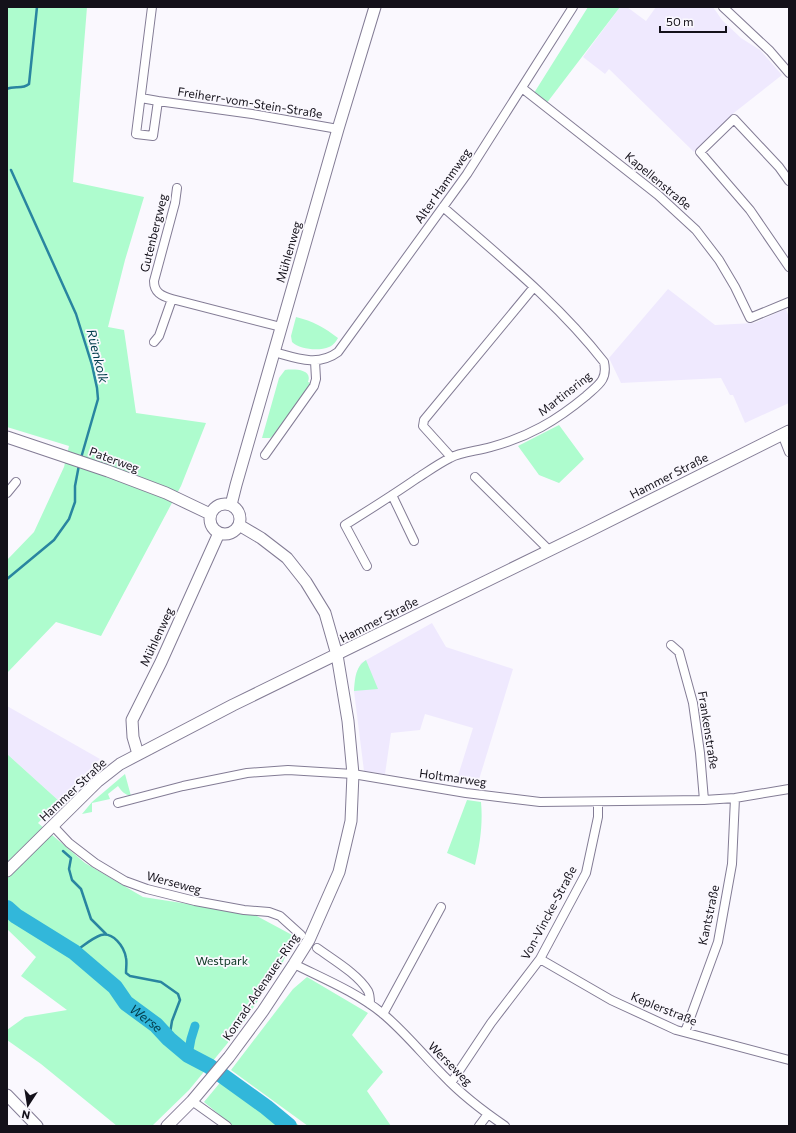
<svg xmlns="http://www.w3.org/2000/svg" width="796" height="1133" font-family="Commissioner,sans-serif">
  <style>
    .built { fill: #efe9fe }
    .green { fill: #aefcce }
    .lines { fill: none; stroke-linecap: round; stroke-linejoin: round }
    .stream { stroke: #2985a0; stroke-width: 2.5 }
    .canal { stroke: #32b7da; stroke-width: 9 }
    .river { stroke: #32b7da; stroke-width: 16 }
    .street-casing { stroke: #837c95; stroke-width: 10 }
    .secondary-casing { stroke: #837c95; stroke-width: 13 }
    .street { stroke: #fff; stroke-width: 8 }
    .secondary { stroke: #fff; stroke-width: 11 }
    .labels { text-anchor: middle; stroke-width: 3.5; stroke-linejoin: round; paint-order: stroke }
    .street-label { font-size: 12px; fill: #14111a; stroke: #faf8fe }
    .park-label { font-size: 12px; fill: #08341f; stroke: #faf8fe }
    .water-label { font-size: 13px; font-style: italic; fill: #033e4d; stroke: #faf8fe }
  </style>
  <rect width="100%" height="100%" fill="#faf8fe"/>
  <path class="built" d="M620,7H627L646,21L656,7H713L722,20L741,38L760,50L782,75L735,112L694,152L609,69L605,74L583,57Z
    M668,289L715,325L754,323L786,309L789,318V403L745,423L733,395H730L721,378L621,383L609,358Z
    M432,623L446,647L513,669L477,786L457,779L473,728L425,714L420,730L391,733L385,774L364,771L354,691L356,674L361,663Z
    M7,706L100,759L59,801L7,754Z"/>
  <path class="green" d="M7,7H87L73,182L144,197L125,260L108,327L124,330L136,413L206,423L181,486L101,636L56,622L7,673V560L34,532L64,467L69,446L7,427Z
    M588,7H620L546,104L534,93Z
    M296,317C313,321 325,328 338,338C336,341 334,345 329,347C320,351 300,350 292,342L291,336Z
    M285,370C294,369 313,369 308,382L311,383L274,435L270,438H262L279,378Z
    M559,425L584,459L559,483L539,475L518,446Z
    M366,660L378,689L354,691C355,680 355,667 366,660Z
    M7,754L59,801L38,823L85,863L143,897L253,914L294,936L283,962L240,1028L189,1090L152,1126H117L41,1064L7,1040V1030L25,1017L67,1010L21,976L36,957L7,929Z
    M125,774L131,796C124,794 122,792 118,786L108,794L110,799L92,803V812L82,814L92,802Z
    M467,800L481,802C483,824 480,844 475,865L447,853Z
    M307,977L368,1013L352,1035L383,1072L367,1091L391,1126H308L231,1070L293,989Z
    M228,1073L300,1126H233L204,1102Z"/>
  <g class="lines">
    <path class="stream" d="M7,89C14,85 22,90 29,84L37,7
      M11,170L76,314L92,365L97,388L98,399L81,458
      M7,579L54,540L69,519L75,502V486L79,465
      M63,851L71,858L69,869L72,880L81,889L91,919L106,934
      M74,952C82,947 92,938 101,935C113,932 124,946 126,958C127,962 126,968 126,973L130,976L161,982L178,994L180,1000L172,1021L169,1039"/>
    <path class="canal" d="M188,1055L191,1039L195,1026"/>
    <path class="river" id="s1" d="M7,908L16,916L74,952L115,987L126,1003L156,1025L169,1039L188,1055L209,1066L266,1107L289,1126"/>
    <g class="street-casing">
      <path id="street" d="M723,7L770,51L789,73
        M522,88L658,195L696,230L719,260L735,287L750,318L789,302
        M141,98L158,101L153,136L136,134L152,7
        M158,101L252,114L338,129
        M789,181L779,167L734,119L700,152L750,210L789,267
        M177,188L175,203L154,281C154,292 161,296 172,299L281,327
        M154,342L159,336L172,299
        M274,352C296,358 318,367 338,352L467,174L573,7
        M782,434L789,452
        M265,455L314,386L316,379L315,361
        M451,457L423,426L424,420L534,287
        M475,477L549,550
        M7,493L16,482
        M392,495L414,541
        M367,566L345,525C369,510 393,495 416,479C427,472 438,464 450,458C460,452 478,451 491,447C528,437 556,421 586,396C598,385 608,380 604,362C558,303 499,256 443,207
        M671,645L679,652L693,703L700,753L704,800
        M118,803L183,786L247,773L288,770L353,774L466,793L540,802L704,800L735,798L789,789
        M53,826L69,843L95,863L125,881L147,889L195,901L244,910L269,912L280,916L301,935
        M317,948C332,959 358,974 368,991C370,995 370,1000 370,1004
        M540,959L611,1000L676,1030L789,1060
        M294,964C324,979 356,992 382,1013C405,1032 423,1055 444,1076C462,1095 483,1111 505,1126
        M383,1014L441,907
        M685,1032L718,942L732,864L735,798
        M451,1083L491,1023L540,959L586,873L598,817V802
        M192,1101L227,1126
        M479,1126L488,1114"/>
    </g>
    <g class="secondary-casing">
      <path id="secondary" d="M7,437L108,471L166,493L210,514
        M210 519a15 15 0 1 1 30 0a15 15 0 1 1-30 0Z
        M231,505L236,485L338,129L375,7
        M138,754L133,737L132,720L161,662L219,533
        M7,871L97,782L120,764L233,705L587,532L789,431
        M7,1095L37,1126
        M167,1126L192,1101L229,1057L263,1011L294,964L309,940L339,872L351,821L353,774L348,721L337,655L325,613L306,582L287,558L261,538L239,525"/>
    </g>
    <use href="#street" class="street"/>
    <use href="#secondary" class="secondary"/>
  </g>
  <g class="labels">
    <g class="street-label">
      <text transform="translate(250 103) rotate(9)" y="4">Freiherr-vom-Stein-Straße</text>
      <text transform="translate(658 181) rotate(40)" y="4">Kapellenstraße</text>
      <text transform="translate(443 186) rotate(-55)" y="4">Alter Hammweg</text>
      <text transform="translate(154 233) rotate(-76)" y="4">Gutenbergweg</text>
      <text transform="translate(289 252) rotate(-74)" y="4">Mühlenweg</text>
      <text transform="translate(565 394) rotate(-38)" y="4">Martinsring</text>
      <text transform="translate(114 460) rotate(20)" y="4">Paterweg</text>
      <text transform="translate(669 476) rotate(-27)" y="4">Hammer Straße</text>
      <text transform="translate(379 620) rotate(-27)" y="4">Hammer Straße</text>
      <text transform="translate(157 637) rotate(-65)" y="4">Mühlenweg</text>
      <text transform="translate(708 730) rotate(81)" y="4">Frankenstraße</text>
      <text transform="translate(453 778) rotate(8)" y="4">Holtmarweg</text>
      <text transform="translate(73 790) rotate(-43)" y="4">Hammer Straße</text>
      <text transform="translate(174 883) rotate(15)" y="4">Werseweg</text>
      <text transform="translate(549 913) rotate(-62)" y="4">Von-Vincke-Straße</text>
      <text transform="translate(709 915) rotate(-78)" y="4">Kantstraße</text>
      <text transform="translate(261 987) rotate(-56)" y="4">Konrad-Adenauer-Ring</text>
      <text transform="translate(664 1009) rotate(22)" y="4">Keplerstraße</text>
      <text transform="translate(450 1064) rotate(45)" y="4">Werseweg</text>
    </g>
    <g class="park-label">
      <text x="222" y="965">Westpark</text>
    </g>
    <g class="water-label">
      <text transform="translate(98 356) rotate(76)" y="5">Rüenkolk</text>
      <text dy="5" stroke="none"><textPath href="#s1" startOffset="179">Werse</textPath></text>
    </g>
  </g>
  <rect width="796" height="1133" fill="none" stroke="#14111a" stroke-width="16"/>
  <g transform="translate(28 1105) rotate(192)" stroke="#faf8fe" stroke-width="3" paint-order="stroke">
  <path d="M0-3L7 15L0 10L-7 15Z" fill="#14111a"/>
  <text y="-6" font-size="11" font-weight="bold" text-anchor="middle" fill="#14111a">N</text>
  </g>
  <path d="M660 26v6h66v-6" fill="none" stroke="#14111a" stroke-width="2"/>
  <text x="666" y="26" font-size="12" fill="#14111a" stroke="#faf8fe" stroke-width="3" paint-order="stroke">50 m</text>
</svg>
